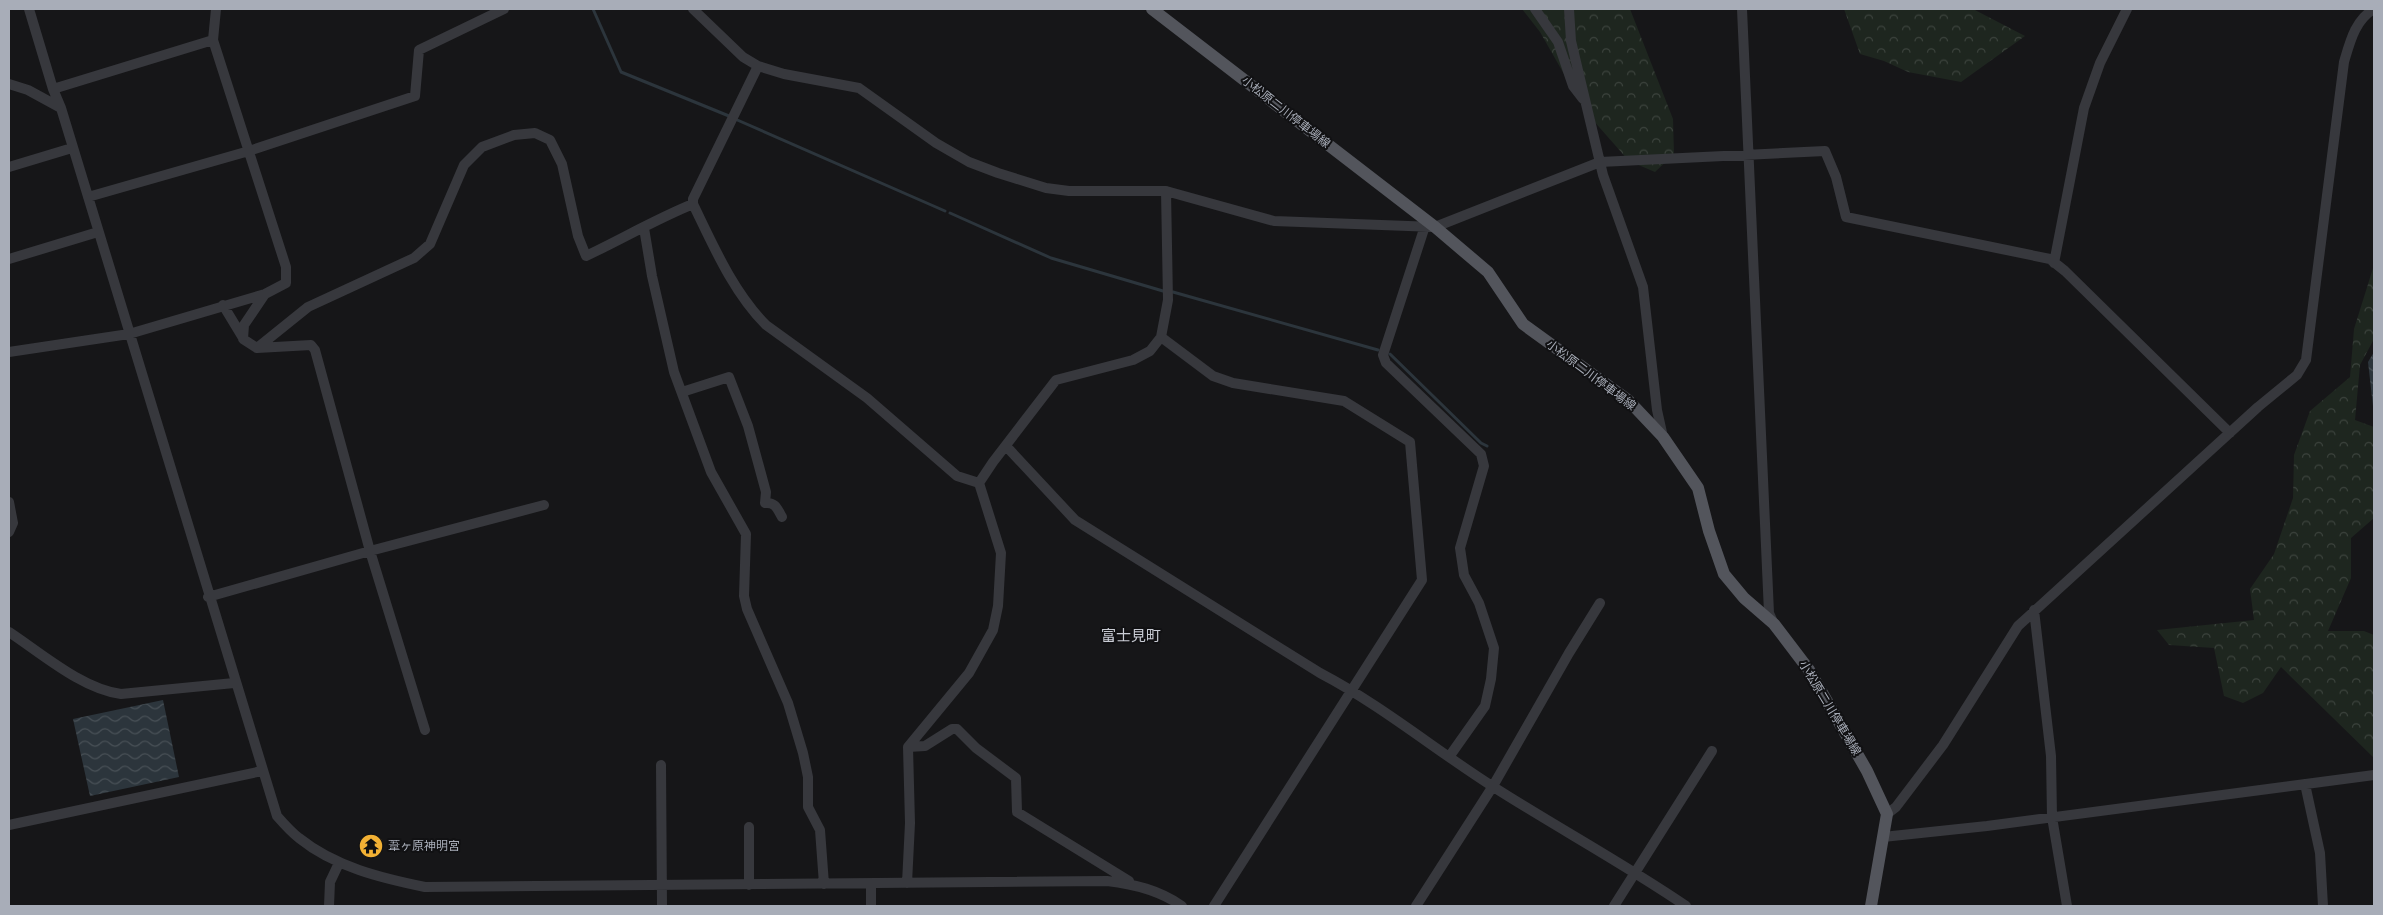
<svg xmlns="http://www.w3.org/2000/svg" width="2383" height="915" font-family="'Open Sans','Noto Sans JP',sans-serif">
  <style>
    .forest { fill: url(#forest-crowns) }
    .water { fill: url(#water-waves) }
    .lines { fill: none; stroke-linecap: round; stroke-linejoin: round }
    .stream { stroke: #2c353c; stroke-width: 3 }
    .minor { stroke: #37383d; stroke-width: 10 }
    .major { stroke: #53555c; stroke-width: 12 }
    .labels { text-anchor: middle; stroke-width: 4; stroke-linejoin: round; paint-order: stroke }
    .street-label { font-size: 12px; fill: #a8adb8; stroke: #111113 }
    .poi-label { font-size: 12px; fill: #a8adb8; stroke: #111113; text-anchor: start }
    .quarter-label { font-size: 15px; fill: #c9ccd4; stroke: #111113 }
  </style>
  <defs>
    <pattern id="forest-crowns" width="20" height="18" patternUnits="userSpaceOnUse" patternTransform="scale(1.25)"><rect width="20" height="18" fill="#1e261f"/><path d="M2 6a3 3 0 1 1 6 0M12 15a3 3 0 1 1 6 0" fill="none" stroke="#3c433d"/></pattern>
    <pattern id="water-waves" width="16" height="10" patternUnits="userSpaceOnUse" patternTransform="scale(1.25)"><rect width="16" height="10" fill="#2c353c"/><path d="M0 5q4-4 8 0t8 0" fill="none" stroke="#485056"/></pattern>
  </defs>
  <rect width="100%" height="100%" fill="#161618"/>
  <path class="forest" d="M1522,9H1630L1673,119L1674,154L1655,172L1629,161L1585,111L1540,32Z
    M1844,9H1973L2025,36L1961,82L1908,72L1884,61L1860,54Z
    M2374,265V339L2360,365L2355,420L2374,427V518L2351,538V578L2328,631H2364L2374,635V758L2281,667L2263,693L2243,703L2224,696L2214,648L2169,645L2157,630L2254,620L2250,589L2274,554L2293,498L2294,455L2310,411L2350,377L2354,329Z"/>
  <path class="water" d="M2374,352V415L2368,362Z
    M163,700L179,777L90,796L73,719Z"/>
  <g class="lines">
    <path class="stream" d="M593,9L621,72L729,116
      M735,119L945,211
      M950,213L1051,258L1163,291
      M1173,292L1378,350
      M1390,354L1481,443L1487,446"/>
    <path class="minor" d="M29,9L53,89L61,108
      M693,9L743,57L758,66L784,74L859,88L936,143L969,162L998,173L1046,188L1069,191H1166L1274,221L1435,227L1600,162L1825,151L1836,177L1846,217L2050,259L2065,271L2230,433
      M1535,9L1558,42L1573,86L1583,99
      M1569,9L1571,41L1603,175L1643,287L1657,410L1663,437
      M1742,9L1769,613L1774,624
      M758,66L693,199V204C713,245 733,292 766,325L867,398L957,476L979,483
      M9,84L28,90L61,108L277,816C284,824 291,832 299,838C335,867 381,878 425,887L1107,881C1134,884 1159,890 1182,906
      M53,89L213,40
      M9,167L72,148
      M88,197L249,151L415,96L419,50L504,9
      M1425,226L1383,355L1386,363L1481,454L1484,466L1460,548L1464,575L1479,603L1494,648L1491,679L1485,706L1449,757
      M644,228L652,276L674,372L711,472L746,534L744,596L747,609L788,703L803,753L808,777V807L820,830L824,884
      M9,259L98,232
      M2054,263L2084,108L2100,63L2127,9
      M265,294L244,325L243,339L257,348L311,345L315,350L370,551L425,730
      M223,305L243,338
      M1161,337L1213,376L1233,383L1344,401L1410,442L1422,580L1214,906
      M257,348L308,307L414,258L430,244L464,165L482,147L514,135L535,133L550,140L562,164L578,236L586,256C622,239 656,219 693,204
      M9,352L129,334L265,294L286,283V267L213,40L216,9
      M682,392L729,377L748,426L766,492L765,503C775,502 777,508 782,517
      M1006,446L1075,520L1320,673C1381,705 1434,749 1492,786C1556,827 1623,863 1686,906
      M979,483L993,462L1056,380L1133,360L1150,351L1161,337L1168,300L1166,191
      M9,502L13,523L9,532
      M208,597L370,551L544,505
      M2034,610L2051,756L2052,817L2067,906
      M9,632C41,653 82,689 121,694L234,683
      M908,747L925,746L952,729H957L976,748L1016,778L1017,812L1129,881
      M908,747L969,673L993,630L998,606L1001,553L979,483
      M661,765L662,906
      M2305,784L2320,853L2323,906
      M1887,814L1896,807L1943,745L2018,626L2258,407L2297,375L2306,360L2344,62C2350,42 2355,20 2374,9
      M9,825L262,771
      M749,827V885
      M1883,837L1987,826L2374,775
      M907,883L910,823L908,747
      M871,884V906
      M329,906L330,882L339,863
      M1416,906L1493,786L1569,653L1600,603
      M1614,906L1712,751"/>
    <path class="major" d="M1152,9L1435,227L1488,272L1523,324L1628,400L1663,437L1698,488L1709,531L1724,574L1744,598L1774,624L1809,670L1867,771L1887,814L1871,906"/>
  </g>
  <defs>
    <g id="temple-disc" transform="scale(1.25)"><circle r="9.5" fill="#f2b134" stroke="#111113"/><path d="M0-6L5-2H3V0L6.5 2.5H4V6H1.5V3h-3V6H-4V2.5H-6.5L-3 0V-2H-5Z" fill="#111"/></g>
  </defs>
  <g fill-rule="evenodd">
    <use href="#temple-disc" x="371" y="846"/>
  </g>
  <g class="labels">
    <g class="street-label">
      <text transform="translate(1286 112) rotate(38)" y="4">小松原二川停車場線</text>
      <text transform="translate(1591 375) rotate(37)" y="4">小松原二川停車場線</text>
      <text transform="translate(1830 708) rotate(59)" y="4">小松原二川停車場線</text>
    </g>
    <g class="poi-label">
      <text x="388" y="850">葦ヶ原神明宮</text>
    </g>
    <g class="quarter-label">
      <text x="1131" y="641">富士見町</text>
    </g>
  </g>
  <rect width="2383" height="915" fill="none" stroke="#a8adb8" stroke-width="20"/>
</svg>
